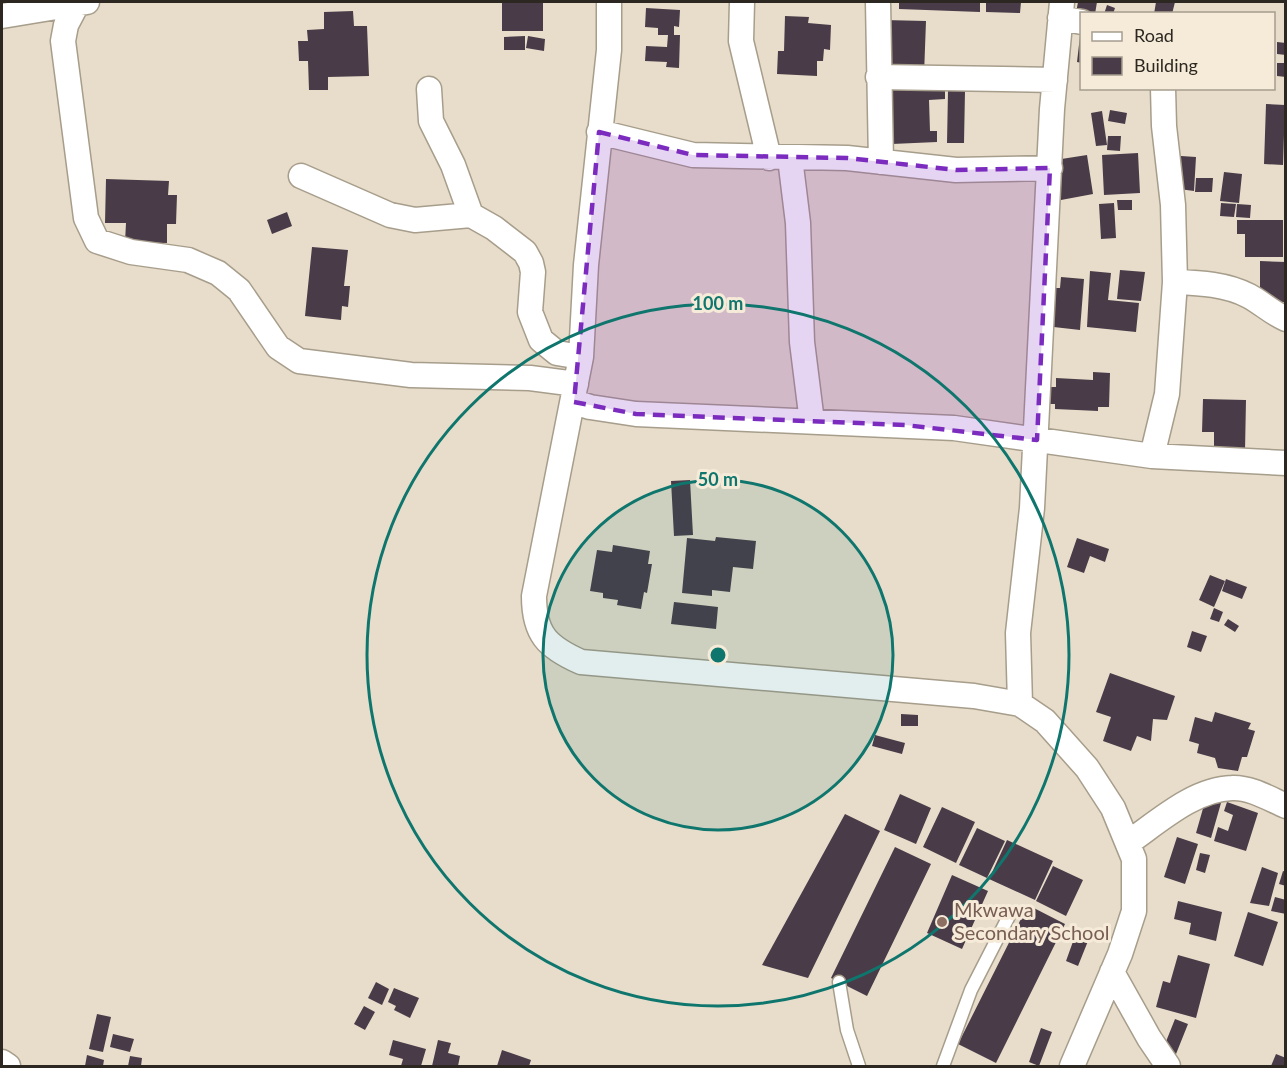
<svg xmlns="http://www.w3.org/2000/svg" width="1287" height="1068" font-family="Lato,sans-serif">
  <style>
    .building { fill: #493c48 }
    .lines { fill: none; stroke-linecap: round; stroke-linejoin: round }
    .lane-casing { stroke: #a79d8b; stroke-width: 15 }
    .street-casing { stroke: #a79d8b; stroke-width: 27 }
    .lane { stroke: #fff; stroke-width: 12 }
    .street { stroke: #fff; stroke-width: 24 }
    .marked { fill: #7b2cbf; fill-opacity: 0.2; stroke: #7b2cbf; stroke-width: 4.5; stroke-dasharray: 12 8; stroke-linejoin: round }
    .ring { fill: none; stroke: #0f766e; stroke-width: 3 }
    .education-dot { fill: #8d6e63; stroke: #f6ebd8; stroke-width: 2 }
    .labels { text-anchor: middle; stroke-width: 6; stroke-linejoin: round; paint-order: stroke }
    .education-label { font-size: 20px; fill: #785e54; stroke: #f6ebd8; text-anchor: start }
    .centre { fill: #0f766e; stroke: #f6ebd8; stroke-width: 3 }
    .ring-label { font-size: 18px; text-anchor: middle; font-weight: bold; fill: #0f766e; stroke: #f6ebd8; stroke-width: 6; stroke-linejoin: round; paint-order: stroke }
  </style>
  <rect width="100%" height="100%" fill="#e8ddcb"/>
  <path class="building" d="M502,2H543V31H502Z
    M899,2H980V12L899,9Z
    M986,2H1021L1020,13L986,12Z
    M1078,2H1097L1095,14L1076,13Z
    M1156,2H1175L1172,14H1154Z
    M1107,5L1115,8L1113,14H1104Z
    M646,8L680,10L679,27L674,26V35H680L679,68L666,67L667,62L645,61L646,46L667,47L668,35H658V28L645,27Z
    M353,11L354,26H367L369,76L328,77V90H309L308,61H299L298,41H308L307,30L324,29V12Z
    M785,16L809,17L808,23L831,25L830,50L824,49L823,61H817V76L777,74L778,51H784Z
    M884,20L926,21L924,75L884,74Z
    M525,36V50H504V37Z
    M528,36L545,39L544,51L526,48Z
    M1080,36H1082V63L1077,62Z
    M1277,42L1286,43V55L1277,54Z
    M1277,63H1286V77L1277,76Z
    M945,85V99L929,100L930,131H937V142L892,144L890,86Z
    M948,91H965L964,143H947Z
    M1266,104L1285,105L1283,165L1264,164Z
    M1110,110L1127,113L1125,124L1108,121Z
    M1102,111L1107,145L1096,146L1091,113Z
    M1108,136H1121L1120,151L1107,150Z
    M1138,153L1140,193L1104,195L1102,155Z
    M1087,155L1093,194L1061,200L1055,160Z
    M1181,156L1196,157L1194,191L1179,189Z
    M1224,172L1242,174L1239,203L1220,201Z
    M1196,178H1213L1212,192H1195Z
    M106,179L169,181L168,195H177L176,224H167V243L125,242L126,223H105Z
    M1117,200H1132V210H1118Z
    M1114,203L1116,238L1101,239L1099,204Z
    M1221,203L1236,204L1234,217L1220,216Z
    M1237,204L1251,205L1250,218L1236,217Z
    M287,212L292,226L272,234L267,220Z
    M1237,220H1283V257H1245V234H1237Z
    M312,247L348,250L344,286H350L348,307L342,306L341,320L305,316Z
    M1260,261L1286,262V302H1260Z
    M1120,270L1145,272L1141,301L1117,299Z
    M1090,271L1111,273L1108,300L1139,303L1136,332L1087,327Z
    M1061,277L1084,279L1080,330L1045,326L1053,288H1060Z
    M1093,372L1110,373L1109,407H1098V411L1055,409V404H1045V387H1056V378L1093,380Z
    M1203,399L1246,400L1245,451L1214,450V432H1202Z
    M690,480L693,535L674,536L671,481Z
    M716,537L756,541L753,569L733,567L730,592L712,590V596L682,593L687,538L715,541Z
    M1077,538L1109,549L1105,562L1090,556L1084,573L1067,567Z
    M613,545L650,551L648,564H652L647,593L644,592L641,609L617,605L618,600L603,598V593L590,591L597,550L612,552Z
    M1210,575L1225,581L1214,607L1199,600Z
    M1226,579L1247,587L1242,599L1222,591Z
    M674,602L718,607L716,629L671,624Z
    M1214,608L1223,612L1219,622L1210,619Z
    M1228,619L1239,626L1235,632L1224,625Z
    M1192,631L1207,636L1201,652L1187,647Z
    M1110,673L1175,696L1167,720L1153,719L1151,741L1137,736L1131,751L1103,741L1111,717L1096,712Z
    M1215,712L1251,723L1248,729L1255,731L1247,757H1242L1238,771L1218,768L1215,758L1197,753L1199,744L1189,741L1195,717L1212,722Z
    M901,714L918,715V726H901Z
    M875,735L905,743L902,754L872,746Z
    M900,794L931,808L916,844L884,830Z
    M1206,798L1221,803L1211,838L1196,833Z
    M1227,802L1258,813L1246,851L1214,841L1218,827L1228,831L1233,815L1224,811Z
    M942,807L975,822L956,863L923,847Z
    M845,814L880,831L808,978L762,965Z
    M977,828L1005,841L987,878L959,865Z
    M1177,837L1198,844L1185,884L1164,877Z
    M1007,840L1053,861L1035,900L989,879Z
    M895,847L931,864L867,996L831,978Z
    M1200,853L1210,855L1205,873L1196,870Z
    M1053,866L1083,880L1066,916L1036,901Z
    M1262,867L1278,873L1269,906L1250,903Z
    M1283,871L1286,872V886L1279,884Z
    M952,875L988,891L962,949L927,933Z
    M1275,897L1286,900V914L1271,911Z
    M1178,901L1222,912L1216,941L1189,934L1191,923L1174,919Z
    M1028,905L1065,924L996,1063L958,1044Z
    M1248,912L1278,922L1263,966L1234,956Z
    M1075,936L1088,941L1078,966L1066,961Z
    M1178,955L1210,964L1196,1018L1156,1007L1163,981L1170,983Z
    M376,982L389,989L382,1005L368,998Z
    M394,988L419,998L410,1018L394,1010L396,1006L388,1002Z
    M364,1006L375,1012L365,1030L354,1024Z
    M97,1014L111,1017L103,1052L89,1049Z
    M1175,1019L1188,1024L1174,1059L1161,1054Z
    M1041,1028L1052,1032L1039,1066L1029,1062Z
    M113,1034L134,1039L130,1052L110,1047Z
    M393,1040L426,1049L421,1066H401L403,1059L389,1055Z
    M438,1040L451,1043L448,1053L460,1056L458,1066H432Z
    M502,1050L531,1060L529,1066H497Z
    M1276,1054L1286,1058V1066H1271Z
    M87,1055L104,1060L103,1066H85Z
    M130,1056L142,1058L141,1066H128Z"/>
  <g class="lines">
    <g class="lane-casing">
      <path id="lane" d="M839,982L847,1030L859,1066
        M943,1066L971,990L1010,914"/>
    </g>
    <g class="street-casing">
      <path id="street" d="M609,2V50L586,265L581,357L534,596C534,634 547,647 581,662L974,696L1020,704L1045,721L1087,768L1113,808L1134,859V911L1120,954L1072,1066
        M742,2L741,41L769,158
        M878,2L881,162
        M77,4L66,25L63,41L86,218L97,241L131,252L188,260L218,273L239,290L278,347L299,361L411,375L530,378L576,384
        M2,16L87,2
        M1060,18L1082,22
        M878,77L1055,80
        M429,89L431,121L453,165L471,215
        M599,132L693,155L847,158L956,170L1050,168
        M790,158L798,223L802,342L812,422
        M301,176L390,215L415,220L471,215L494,228L525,252L531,263L533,272L530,312L541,340L557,353L581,357
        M1175,282C1200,283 1226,284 1249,296C1262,303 1272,313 1286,319
        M574,402L590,407L636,414L954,428L1152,456L1286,463
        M1152,456L1167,394L1175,282L1173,205L1164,126L1163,88
        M1020,704L1018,633L1032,508L1052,109L1062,2
        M1129,842C1158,822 1194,789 1232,788C1250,787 1270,799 1286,806
        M1112,972L1149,1038L1168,1066
        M2,1062L8,1066"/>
    </g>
    <use href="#lane" class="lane"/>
    <use href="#street" class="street"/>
  </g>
  <path class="marked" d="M599,132L693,155L847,158L956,170L1050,168L1037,440L905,425L636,414L574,402Z"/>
  <circle cx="718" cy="655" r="175" fill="#0f766e" fill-opacity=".12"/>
  <g class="ring">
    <circle cx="718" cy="655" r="175"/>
    <circle cx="718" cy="655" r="351"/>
  </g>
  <circle class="education-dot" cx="942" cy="922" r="6"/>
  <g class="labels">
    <g class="education-label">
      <text x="954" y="917">Mkwawa<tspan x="954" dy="23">Secondary School</tspan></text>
    </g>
  </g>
  <circle cx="718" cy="655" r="9" class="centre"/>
  <g class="ring-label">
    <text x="718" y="310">100 m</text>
    <text x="718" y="486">50 m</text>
  </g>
  <rect width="1287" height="1068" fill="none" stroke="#2c2821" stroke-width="6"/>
  <rect x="1080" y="12" width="195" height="78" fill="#f6ebd8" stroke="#a59d8f" stroke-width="1.5"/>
  <rect x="1092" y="32" width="30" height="9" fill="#ffffff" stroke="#a59d8f" stroke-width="1.5"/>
  <text x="1134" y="42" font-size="18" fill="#2c2821">Road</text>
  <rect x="1092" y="57" width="30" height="18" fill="#493c48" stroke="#a59d8f" stroke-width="1.5"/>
  <text x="1134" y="72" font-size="18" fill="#2c2821">Building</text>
</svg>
